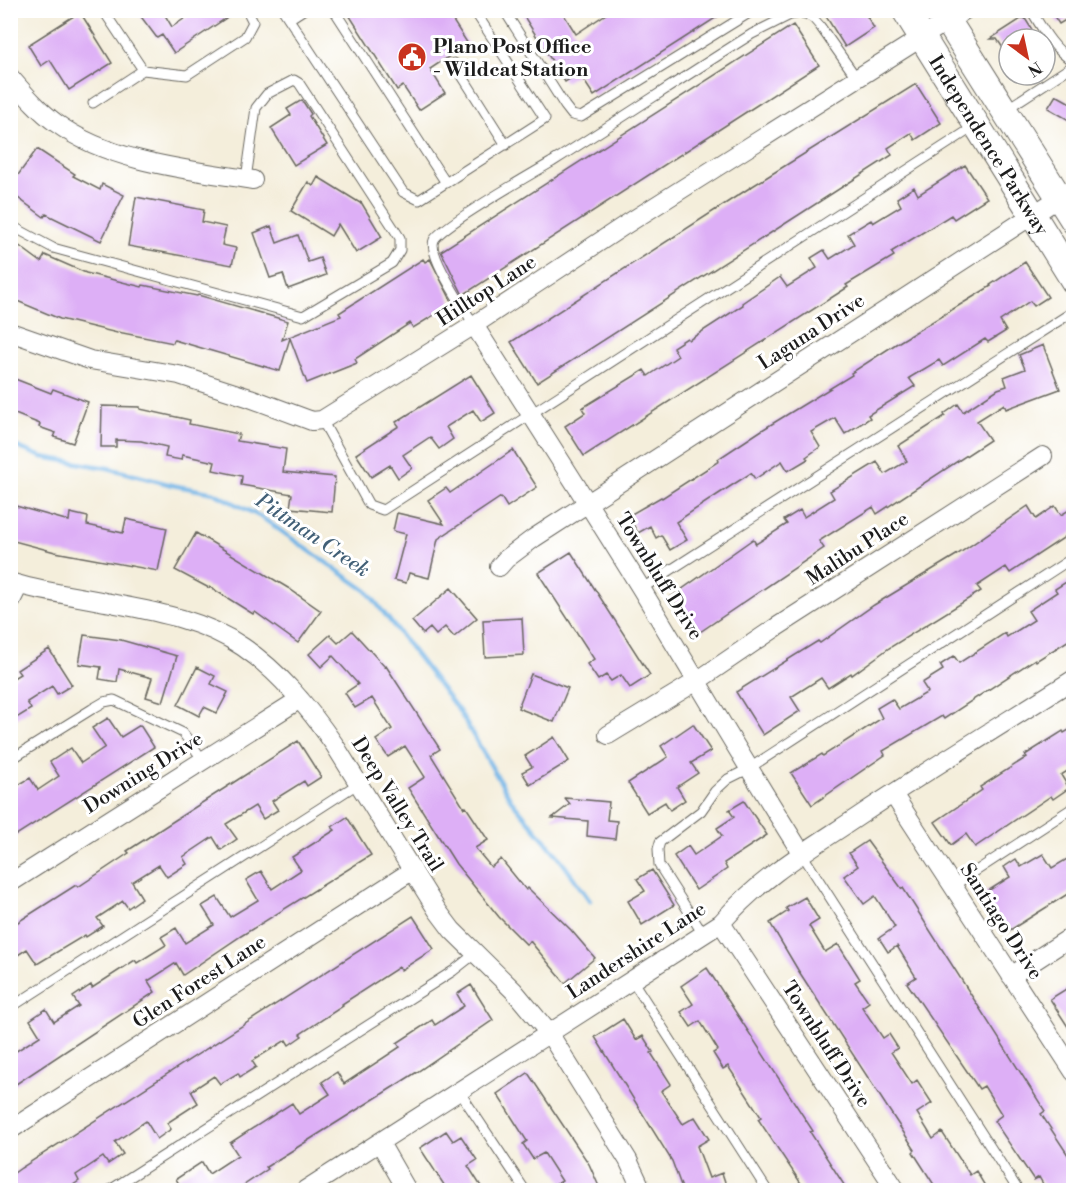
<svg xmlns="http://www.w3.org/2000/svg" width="1084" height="1201" font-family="'Libre Bodoni',serif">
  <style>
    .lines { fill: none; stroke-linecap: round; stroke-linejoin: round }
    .stream { stroke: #71b4e6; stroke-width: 4.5 }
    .building { fill: #ddaff6 }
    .lane-casing { stroke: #68665f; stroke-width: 11 }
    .street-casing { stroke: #68665f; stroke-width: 20 }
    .secondary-casing { stroke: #68665f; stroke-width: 28 }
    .lane { stroke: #fff; stroke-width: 9 }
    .street { stroke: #fff; stroke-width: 18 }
    .secondary { stroke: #fff; stroke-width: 26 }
    .labels { text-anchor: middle; stroke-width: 6; stroke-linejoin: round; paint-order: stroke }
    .poi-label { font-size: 20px; font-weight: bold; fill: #1c1c1c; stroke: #fff; text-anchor: start }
    .street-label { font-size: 20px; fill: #1c1c1c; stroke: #fff }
    .water-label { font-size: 21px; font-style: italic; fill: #426077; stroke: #fff }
  </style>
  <rect width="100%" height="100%" fill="#fff"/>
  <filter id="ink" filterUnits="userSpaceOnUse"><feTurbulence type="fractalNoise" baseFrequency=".0167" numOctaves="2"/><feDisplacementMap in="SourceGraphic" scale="12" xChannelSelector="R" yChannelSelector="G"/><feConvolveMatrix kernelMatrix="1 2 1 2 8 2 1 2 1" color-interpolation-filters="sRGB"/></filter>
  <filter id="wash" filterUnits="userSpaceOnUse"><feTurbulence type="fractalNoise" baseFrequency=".008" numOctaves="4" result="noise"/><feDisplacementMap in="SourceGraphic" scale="24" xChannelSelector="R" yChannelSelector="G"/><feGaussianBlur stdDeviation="1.35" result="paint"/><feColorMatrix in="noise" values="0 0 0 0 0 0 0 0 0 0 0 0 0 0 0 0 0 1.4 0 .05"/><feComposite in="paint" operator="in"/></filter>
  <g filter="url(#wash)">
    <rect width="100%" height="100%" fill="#f4eedb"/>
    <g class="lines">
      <path class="stream" d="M10,444L42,457L108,468L172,485L214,493L261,517L367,591L459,711L511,800L558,856L590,901"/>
    </g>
    <g id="blocks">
      <path class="building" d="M136,10H162L172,27L197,10H238L174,53L162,35L157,38Z
        M346,10H446L468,44L430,69L445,93L419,110L403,86L397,90Z
        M520,10H561L576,34L612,10H728L594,96L579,73L565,82Z
        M822,10H863L874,28L845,47Z
        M1050,10H1074V15L1059,24Z
        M80,12L112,63L69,90L50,60L41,66L28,45Z
        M1024,17L1038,39H1009V57L997,39H990Z
        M793,25L819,65L463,295L441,251Z
        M916,84L941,123L915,140L911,133L888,148L892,155L537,383L511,342L751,187Z
        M1056,95L1074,105V123L1048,108Z
        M302,100L311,114L309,116L327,145L294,165L271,128L291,115L287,109Z
        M37,149L75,174L73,176L100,190L102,184L124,195L101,241L46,214L44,217L10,192V186Z
        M965,165L987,198L954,219L951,215L891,252L894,256L846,285L848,287L584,456L565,426L585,413L582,408L644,370L648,376L678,356L673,347L687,338L689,340L743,305L742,303L780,277L787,287L817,268L811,258L824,250L830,259L854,244L848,234L871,220L873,223L901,206L897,198L914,187L918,195Z
        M318,177L360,203L361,202L382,237L356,253L338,224L331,236L291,211L308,182L313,186Z
        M136,197L204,210L202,222L226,227L222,245L236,248L232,265L128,246Z
        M271,226L277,243L298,235L308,262L320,258L326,275L288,289L283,274L270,278L254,233Z
        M10,239L41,262L45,255L86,273L142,287L143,285L197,296L198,295L288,321L282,340L341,316L339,313L423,259L425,262L430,259L452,302V304L413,328L410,323L355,359L357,363L307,383L290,338L280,371L174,340L173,343L118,332L117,333L60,319L10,298Z
        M1025,262L1048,297L1034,306L1030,301L1000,321L1006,331L988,342L985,339L943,366L939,360L909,378L915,386L868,415L870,418L845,434L835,418L811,432L820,447L806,457L808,459L788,471L782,461L755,479L751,473L720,493L676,522L687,540L670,550L661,535L656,538L650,526L638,533L628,516L661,497L662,498L719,461L718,459L762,430L852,375L851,373L899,342L991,286L990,285Z
        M1043,345L1060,389L1006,409L1004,404L977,421L990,440L877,514L873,507L819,541L824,548L697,634L671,597L753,539L756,544L787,524L784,520L800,510L804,517L834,498L830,491L877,462L885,474L907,461L898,446L945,416L944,414L958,404L963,412L998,389L1007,386L1004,377L1025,369L1019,355Z
        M471,375L495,413L481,422L473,410L446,427L453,439L439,449L430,437L403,455L412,468L398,478L390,465L371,477L356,454L399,426L396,422Z
        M10,377L51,393L53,389L88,402L73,443L54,437L56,433L39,427L40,424L10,412Z
        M102,406L140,407V409L190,420L189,424L239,434L237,441L286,449L283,472L335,477L332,512L290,508L292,494L241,485L242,476L213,470L215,462L182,455L181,460L165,457L167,447L141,441L116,440V447H101Z
        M513,450L537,487L507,507L501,497L438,539L429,578L409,573L406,583L394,580L406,534L393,531L397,513L444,524L428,500L446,488L450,493Z
        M16,506L69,521L70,513L88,517L87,525L123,533L126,519L167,528L158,571L55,552L10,540V527Z
        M1028,506L1036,519L1055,506L1061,515L1074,507V531L1010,573L1006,567L977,586L981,591L889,648L852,675L851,673L828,688L821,678L791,697L800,711L763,735L736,692L818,641L820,643L874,605L958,554Z
        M196,533L288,588L321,611L298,643L255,612L253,614L210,587L209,588L175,570Z
        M571,552L650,675L630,688L621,675L611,681L606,675L598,680L587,664L594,659L538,573Z
        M1074,577V637L1036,661L1035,659L944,719L942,716L883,751L885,755L812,805L791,773L822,754L823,756L882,718L877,708L892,699L899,709L928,692L922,683L943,670L940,665L954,656L959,663L1005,633L1007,637L1034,620L1028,611L1057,592L1055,589Z
        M451,588L477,618L454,637L445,627L436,635L430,628L423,634L412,621Z
        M522,618L524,655L485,657L483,620Z
        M352,631L385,667L386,666L440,749L431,755L464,808L466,807L488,840L475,848L491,867L501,859L526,890L528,888L571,930L595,958L565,983L530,941L527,945L499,917L456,864L408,788L425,777L405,746L388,757L376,740L392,729L372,698L355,708L345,693L358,684L333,656L321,667L309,654L330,635L338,643Z
        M84,635L121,640L177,656L163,702L146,697L152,678L119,669L117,682L99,679L101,667L79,664Z
        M49,649L72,685L57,694L52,686L27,702L31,709L10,722V680L20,674L17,670Z
        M197,667L215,676L211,684L228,692L217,713L204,707L199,716L178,705Z
        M531,674L568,688L554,722L518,708Z
        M108,718L121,737L140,725L154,747L10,839V790L30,778L38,790L59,776L50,762L71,748L81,763L105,747L92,728Z
        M693,724L711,751L691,763L698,773L677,787L685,800L670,810L665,802L647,813L628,783L668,757L661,746Z
        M1074,727V767L1061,775L1069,788L1053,799L1051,796L975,847L966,834L951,845L935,822L982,790L980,787L1027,757L1025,755L1063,731L1064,733Z
        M554,737L569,761L530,785L522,772L532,767L525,756Z
        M298,741L321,777L307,786L304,781L272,801L278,810L263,819L255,806L226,824L237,839L221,850L213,837L183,857L187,864L167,877L159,865L132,882L142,898L128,908L123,901L97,918L103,926L86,937L85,935L37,964L27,949L10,960V927L76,885L78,887L129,853L127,851Z
        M565,798L609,802L607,820L617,821L615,839L587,836L588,821L552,818L570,804Z
        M744,801L767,835L724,863L727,869L696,890L674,856L688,846L694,855L722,836L717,828L734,817L729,810Z
        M347,817L371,855L241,936L183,975L176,963L148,981L155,992L10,1088V1055L40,1036L30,1020L46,1009L54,1022L79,1006L73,997L91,985L92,988L135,960L137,963L166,945L161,937L176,928L185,943L214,925L202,906L217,897L230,917L258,900L246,880L261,871L272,889L301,870L292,857L335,830L332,827Z
        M867,841L902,889L903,888L1045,1111L1041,1114L1074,1164V1191H1047L1039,1177L1034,1180L994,1121L1002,1115L984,1086L979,1089L907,983L916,977L897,946L888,952L879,938L895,927L875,896L864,904L844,876L858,866L849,853Z
        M1043,854L1052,868L1074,855V890L1007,932L983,894L1010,877L1004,867L1016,859L1021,867Z
        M652,870L674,905L642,925L628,901L645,891L637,879Z
        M805,897L819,920L809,926L825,952L838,944L860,979L855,982L869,1002L862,1007L883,1038L889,1034L898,1048L891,1052L912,1084L917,1080L932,1103L917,1113L933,1139L942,1132L970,1175L976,1171L988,1191H938L913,1152L915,1150L798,970L770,923L788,911L786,908Z
        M413,916L434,949L401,970L399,967L342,1004L343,1006L300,1034L302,1036L289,1045L286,1040L252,1061L256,1067L240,1077L238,1073L220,1084L214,1076L191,1091L198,1103L167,1123L171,1129L157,1139L146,1121L115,1142L123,1154L108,1164L103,1157L76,1175L79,1181L64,1191H51L47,1184L37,1191H10V1176L21,1168Z
        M707,968L813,1131L810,1132L848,1191H806L758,1119L761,1117L728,1066L723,1069L713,1053L718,1050L700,1021L691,1027L681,1012L693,1004L681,986Z
        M1074,984V1036L1050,999Z
        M471,985L493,1020L417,1072L266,1167L268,1169L235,1191H183L176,1179L202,1162L209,1174L238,1155L230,1143L292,1103L299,1114L330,1094L322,1082L337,1072L344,1084L400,1047L397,1043L432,1020L435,1025L464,1006L457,994Z
        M623,1019L636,1040L643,1036L653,1052L651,1053L671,1084L661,1091L683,1124L695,1117L709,1139L697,1146L709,1178L722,1173L728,1191H683L672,1161L595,1037Z
        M528,1073L589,1164L601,1191H543L562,1181L544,1153L533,1159L523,1144L527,1141L497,1094Z
        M446,1131L453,1141L461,1136L477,1160L468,1166L484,1191H448L420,1148Z"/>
    </g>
  </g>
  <g filter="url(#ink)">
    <use href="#blocks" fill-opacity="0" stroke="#68665f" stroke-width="1.5"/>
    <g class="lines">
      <g class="lane-casing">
        <path id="lane" d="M103,10L143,70
          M283,10L403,192L419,200L545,119L474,10
          M334,10L446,183
          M504,10L565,106L572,115L581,117L754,10
          M1031,10C1043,30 1054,50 1074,62
          M289,19L303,10
          M454,63L506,145
          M93,103L143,70L187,75L245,37L253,22L247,10
          M1005,110L1074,65
          M10,225L53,248L303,316L392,263L400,250V238L299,83L294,80L267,94L256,108L246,179
          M474,325C465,309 427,255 434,240C441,226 533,173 552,162C619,120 685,76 752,34L790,15L800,13L806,14L813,18L820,26L858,80
          M322,420L369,505L383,510L975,126
          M641,589L1074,311
          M10,760L92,709L104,702L114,700L183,733L203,760
          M802,854L1018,1190
          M953,886L1074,807
          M703,934L659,865L658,849L660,842L701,811L715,791L728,779L748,769L1074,557
          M632,980L767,1190
          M10,1008L359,783
          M459,1091L525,1190
          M110,1190L453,971L476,953"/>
      </g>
      <g class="street-casing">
        <path id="street" d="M10,77C24,93 38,110 56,123C109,162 189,170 253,180
          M474,325C530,413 587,501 642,590C695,678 747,767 802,854
          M10,332L90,360L179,375L250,398L312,421L322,420L474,325L622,227L965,10
          M499,567L506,559L534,538L1059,198
          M10,582C40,592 74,595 105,602C152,611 203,619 243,647C280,672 309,708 334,744L437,910L452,930L514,991L549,1033L628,1160L642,1190
          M10,603L19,585
          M608,735L697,681L775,628L1043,456
          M893,794L1074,1072
          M10,883L300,699
          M721,923L896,1190
          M1011,976L1074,935
          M10,1130L413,870
          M380,1143L407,1190
          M305,1190L721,923C763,875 810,849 862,814C931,768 1003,724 1074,679"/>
      </g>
      <g class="secondary-casing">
        <g id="secondary">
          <path id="s1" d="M905,10L1074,281"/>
          <path d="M941,10L1074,221"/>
        </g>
      </g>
      <use href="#lane" class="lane"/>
      <use href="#street" class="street"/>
      <use href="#secondary" class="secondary"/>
    </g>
  </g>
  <defs>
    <g id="civic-disc" transform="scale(1.5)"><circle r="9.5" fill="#c8321e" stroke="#fff"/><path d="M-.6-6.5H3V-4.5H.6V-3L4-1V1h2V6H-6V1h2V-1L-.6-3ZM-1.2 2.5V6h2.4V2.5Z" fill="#fff"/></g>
  </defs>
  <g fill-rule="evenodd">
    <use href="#civic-disc" x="412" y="57"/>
  </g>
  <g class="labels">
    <g class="poi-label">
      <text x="433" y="53">Plano Post Office<tspan x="433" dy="23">- Wildcat Station</tspan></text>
    </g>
    <g class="street-label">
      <text dy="7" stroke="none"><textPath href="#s1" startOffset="159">Independence Parkway</textPath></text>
      <text transform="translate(486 290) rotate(-33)" y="7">Hilltop Lane</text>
      <text transform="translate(811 331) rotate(-33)" y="7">Laguna Drive</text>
      <text transform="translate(857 548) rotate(-33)" y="7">Malibu Place</text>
      <text transform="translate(660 576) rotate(58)" y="7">Townbluff Drive</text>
      <text transform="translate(143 772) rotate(-32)" y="7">Downing Drive</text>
      <text transform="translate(398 804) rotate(58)" y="7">Deep Valley Trail</text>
      <text transform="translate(1002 921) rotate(57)" y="7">Santiago Drive</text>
      <text transform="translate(636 950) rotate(-33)" y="7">Landershire Lane</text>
      <text transform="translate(199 981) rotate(-33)" y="7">Glen Forest Lane</text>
      <text transform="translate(827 1044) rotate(57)" y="7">Townbluff Drive</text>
    </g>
    <g class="water-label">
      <text transform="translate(313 535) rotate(34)" y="7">Pittman Creek</text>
    </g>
  </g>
  <rect width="1084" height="1201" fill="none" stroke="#fff" stroke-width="36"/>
  <g transform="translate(1027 57) rotate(147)"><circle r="28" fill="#ffffff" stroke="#a4a4a4" stroke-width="1.5"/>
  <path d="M0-4.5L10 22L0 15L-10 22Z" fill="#c8321e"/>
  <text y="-9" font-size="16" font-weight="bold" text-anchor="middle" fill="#1c1c1c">N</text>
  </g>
</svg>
